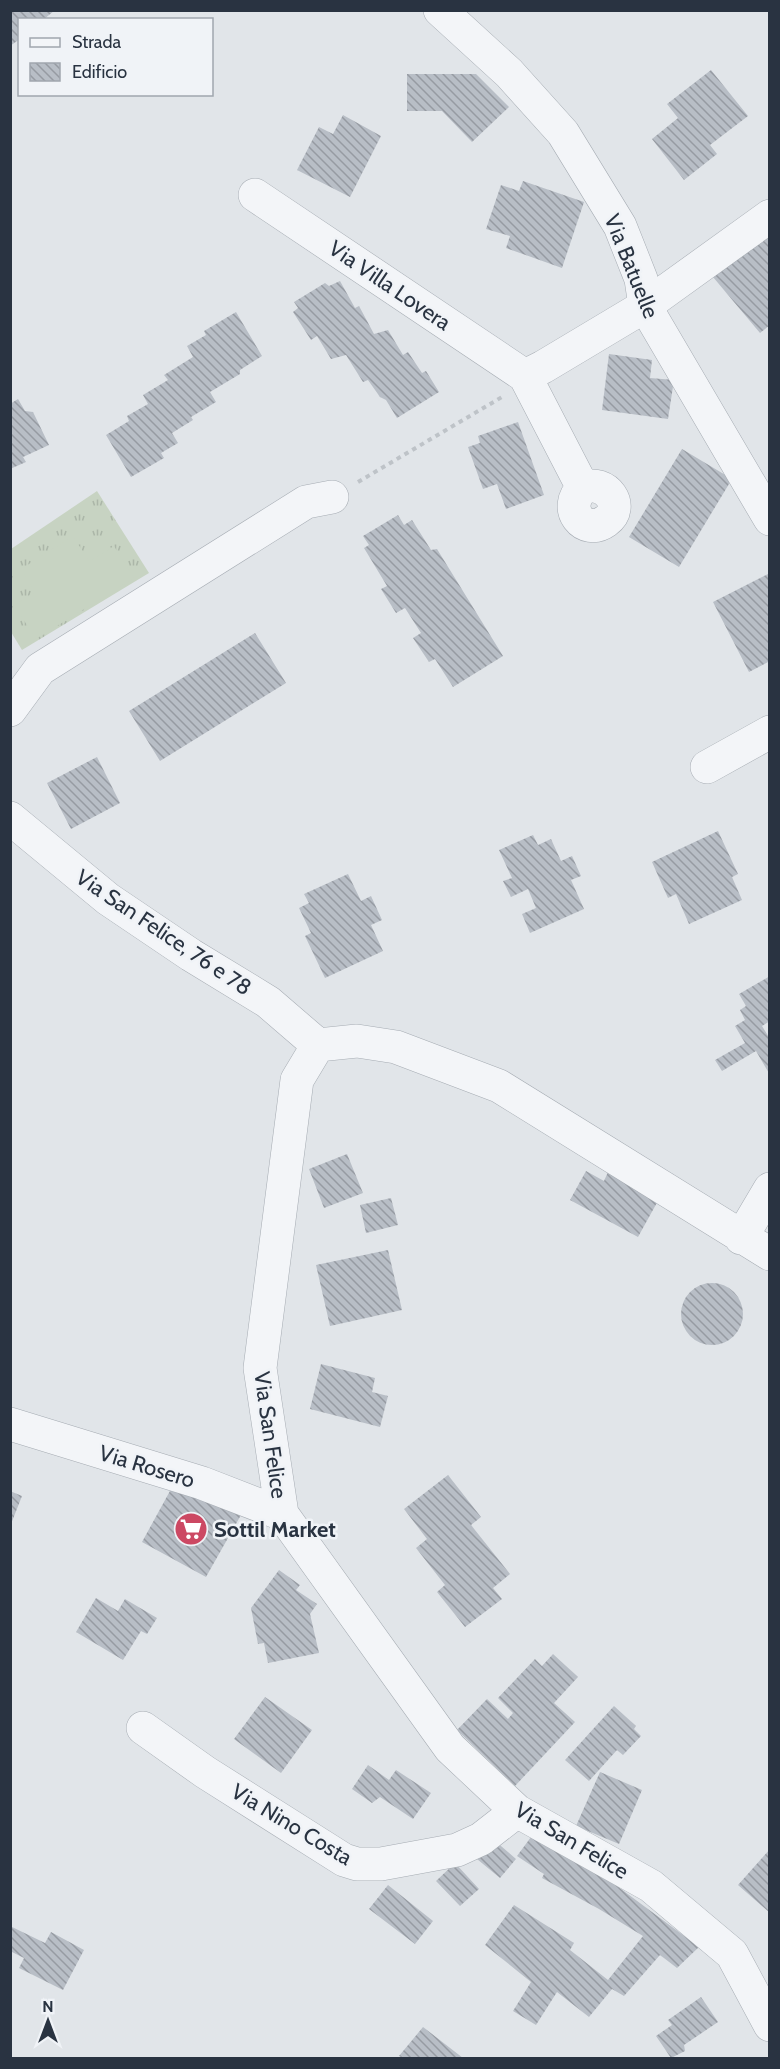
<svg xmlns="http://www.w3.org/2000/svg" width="780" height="2069" font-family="Cabin,sans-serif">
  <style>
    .grass { fill: url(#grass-tufts) }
    .pitch { fill: #c7d3c2 }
    .building { fill: url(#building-back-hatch) }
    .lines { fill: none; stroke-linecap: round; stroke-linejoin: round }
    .minor-casing { stroke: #a6acb3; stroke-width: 34 }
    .path { stroke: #bec3c8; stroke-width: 4; stroke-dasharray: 4.5 4.5; stroke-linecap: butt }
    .minor { stroke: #f3f5f8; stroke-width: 33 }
    .labels { text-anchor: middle; stroke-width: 5; stroke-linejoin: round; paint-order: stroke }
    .street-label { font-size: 22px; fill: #293341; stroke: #f0f3f7 }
    .poi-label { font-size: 22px; font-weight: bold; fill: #293341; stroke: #f0f3f7; text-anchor: start }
  </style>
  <defs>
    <pattern id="grass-tufts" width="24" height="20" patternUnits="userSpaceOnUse" patternTransform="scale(1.5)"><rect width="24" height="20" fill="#c7d3c2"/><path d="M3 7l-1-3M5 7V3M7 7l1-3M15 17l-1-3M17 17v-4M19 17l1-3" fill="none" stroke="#abb6a8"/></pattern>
    <pattern id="building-back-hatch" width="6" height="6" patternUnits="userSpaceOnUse" patternTransform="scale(1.5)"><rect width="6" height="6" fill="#b8bec6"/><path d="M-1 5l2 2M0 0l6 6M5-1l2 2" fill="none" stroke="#969ba2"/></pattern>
  </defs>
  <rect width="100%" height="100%" fill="#e1e5e9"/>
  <path class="grass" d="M97,491L149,573L22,650L11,632V549Z"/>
  <path class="pitch" d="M73,536L89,561L114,546L134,578L36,639L14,605L35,592L21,569Z"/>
  <path class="building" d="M10,10H55L43,20H20V39L10,46Z
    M711,70L748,116L710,145L717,154L684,180L652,139L678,118L667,104Z
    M407,74H476L509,107L472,142L442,111H407Z
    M343,115L381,136L350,197L297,170L319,127L333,134Z
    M523,181L584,202L562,268L506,248L510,236L486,229L501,185L519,191Z
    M764,234L770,241V325L760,333L713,277Z
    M340,281L355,308L359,306L374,334L388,330L403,355L408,352L422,373L426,371L439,392L397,418L386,400L380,397L368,380L363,382L346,355L331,359L317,336L311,340L293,312L298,308L294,302L325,283L329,286Z
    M236,312L262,356L240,370V374L210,392L216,402L191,417L193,420L172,433L178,443L161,453L164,458L131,477L106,435L129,421L127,416L148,404L143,395L168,380L164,375L193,357L187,346L206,335L204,331Z
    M609,354L652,360L650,378L674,380L668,419L602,410Z
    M18,399L25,411L33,412L49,445L23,457L26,462L10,469V404Z
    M518,422L544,495L506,509L497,484L483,489L468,447L480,443L478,436Z
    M682,449L732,479L679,567L629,537Z
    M398,515L404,525L412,520L431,550L437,549L503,656L453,687L435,659L429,662L413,638L421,633L405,608L396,613L381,589L387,586L364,548L369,545L363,536Z
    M770,573V661L749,672L713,602Z
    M255,633L286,683L160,761L129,711Z
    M97,757L120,803L71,829L47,783Z
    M718,831L738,874L732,877L742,900L689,924L676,894L668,898L652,862Z
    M533,835L538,845L551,839L561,861L572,856L581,876L571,880L584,909L530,933L522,914L536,908L528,889L511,897L503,881L512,878L499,850Z
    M348,874L361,901L371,896L382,920L371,925L383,951L325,978L305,936L311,933L299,908L309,903L304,894Z
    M770,976V1021L762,1026L770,1039V1075L756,1051L722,1071L715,1060L745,1043L735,1026L745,1020L740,1010L746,1006L739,994Z
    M347,1154L363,1193L324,1208L309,1169Z
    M586,1171L604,1181L608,1172L659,1199L638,1237L570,1200Z
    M391,1198L398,1225L366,1233L360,1205Z
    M388,1250L402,1310L330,1326L316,1265Z
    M681 1314a31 31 0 1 1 62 0a31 31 0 1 1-62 0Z
    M321,1364L375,1378L372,1392L388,1396L380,1427L310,1409Z
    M448,1475L481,1517L471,1525L510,1574L493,1588L502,1599L465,1627L437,1592L445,1585L416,1548L427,1539L404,1509Z
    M176,1480L241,1515L206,1577L142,1542Z
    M10,1491L22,1496L11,1524H10Z
    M279,1570L300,1585L296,1590L317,1604L310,1614L319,1653L268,1663L264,1643L258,1644L251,1608Z
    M96,1598L118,1611L125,1599L157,1618L147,1634L141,1631L123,1660L76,1632Z
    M553,1654L578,1677L554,1703L575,1722L515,1786L457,1730L487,1699L508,1719L513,1713L498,1698L535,1659L542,1666Z
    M265,1697L312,1730L281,1773L234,1739Z
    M614,1706L636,1726L634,1729L641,1736L623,1755L617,1750L589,1781L565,1760Z
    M368,1765L389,1780L396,1770L431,1793L413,1819L380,1797L372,1803L352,1789Z
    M600,1772L642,1790L619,1844L576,1826Z
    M531,1837L617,1886L699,1947L677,1968L660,1955L624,1996L612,1989L589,2017L557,1992L536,2025L513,2011L531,1982L485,1945L514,1905L574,1943L570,1950L608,1980L643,1936L599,1909L542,1878L544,1874L517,1856Z
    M494,1840L516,1859L500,1878L477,1859Z
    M770,1849V1913L738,1885Z
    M455,1863L479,1889L460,1906L436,1881Z
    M388,1885L433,1921L415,1944L369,1909Z
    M10,1926L45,1943L51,1932L84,1950L63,1990L19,1968L24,1958L10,1951Z
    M701,1997L718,2022L684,2045L685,2051L671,2058L656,2036L672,2025L668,2020Z
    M423,2027L463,2058H403L399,2056Z"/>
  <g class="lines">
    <g class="minor-casing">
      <path id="minor" d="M440,10L509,73L563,133L620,226L641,279L645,306L770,519
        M255,195L525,376L583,488C606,478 626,507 606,521C584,537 561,508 583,488
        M525,376L543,367L645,306L770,216
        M10,710L40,669L306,502L332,497
        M707,767L770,732
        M10,818L108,899L191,955L268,1002L318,1045
        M741,1238L770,1189
        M770,1254L499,1086L396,1047L357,1041L318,1045L297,1080L260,1368L282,1514L450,1748L517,1811L651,1886L732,1954L770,2025
        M10,1424L202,1483L282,1514
        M143,1728L205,1772L344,1860L357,1864H381L457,1850L481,1839L517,1811"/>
    </g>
    <path class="path" d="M358,482L502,397"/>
    <use href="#minor" class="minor"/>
  </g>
  <defs>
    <g id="supermarket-disc" transform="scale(1.725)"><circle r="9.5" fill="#cc4863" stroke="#f0f3f7"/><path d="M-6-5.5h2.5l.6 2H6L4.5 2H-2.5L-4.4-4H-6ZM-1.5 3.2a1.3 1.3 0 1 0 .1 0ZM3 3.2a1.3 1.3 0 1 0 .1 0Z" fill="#fff"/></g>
  </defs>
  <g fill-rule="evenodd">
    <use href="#supermarket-disc" x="191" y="1529"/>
  </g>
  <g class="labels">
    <g class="street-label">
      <text transform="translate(632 266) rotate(68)" y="8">Via Batuelle</text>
      <text transform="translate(390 285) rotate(34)" y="8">Via Villa Lovera</text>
      <text transform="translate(164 932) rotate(34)" y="8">Via San Felice, 76 e 78</text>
      <text transform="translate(271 1435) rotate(82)" y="8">Via San Felice</text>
      <text transform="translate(147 1466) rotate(17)" y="8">Via Rosero</text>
      <text transform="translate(292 1824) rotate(31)" y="8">Via Nino Costa</text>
      <text transform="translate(572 1840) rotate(31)" y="8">Via San Felice</text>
    </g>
    <g class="poi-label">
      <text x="214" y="1537">Sottil Market</text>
    </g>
  </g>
  <rect width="780" height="2069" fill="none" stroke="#293341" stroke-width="24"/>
  <rect x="18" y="18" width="195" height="78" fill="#f0f3f7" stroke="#a0a6ae" stroke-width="1.5"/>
  <rect x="30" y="38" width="30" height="9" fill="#f3f5f8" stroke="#a0a6ae" stroke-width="1.5"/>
  <text x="72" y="48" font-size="18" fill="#293341">Strada</text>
  <rect x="30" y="63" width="30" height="18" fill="url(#building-back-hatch)" stroke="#a0a6ae" stroke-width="1.5"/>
  <text x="72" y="78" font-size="18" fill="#293341">Edificio</text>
  <g transform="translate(48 2021)" stroke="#f0f3f7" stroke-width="4.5" paint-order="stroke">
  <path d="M0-4.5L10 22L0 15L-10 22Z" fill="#293341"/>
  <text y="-9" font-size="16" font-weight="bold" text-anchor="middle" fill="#293341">N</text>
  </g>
</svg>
